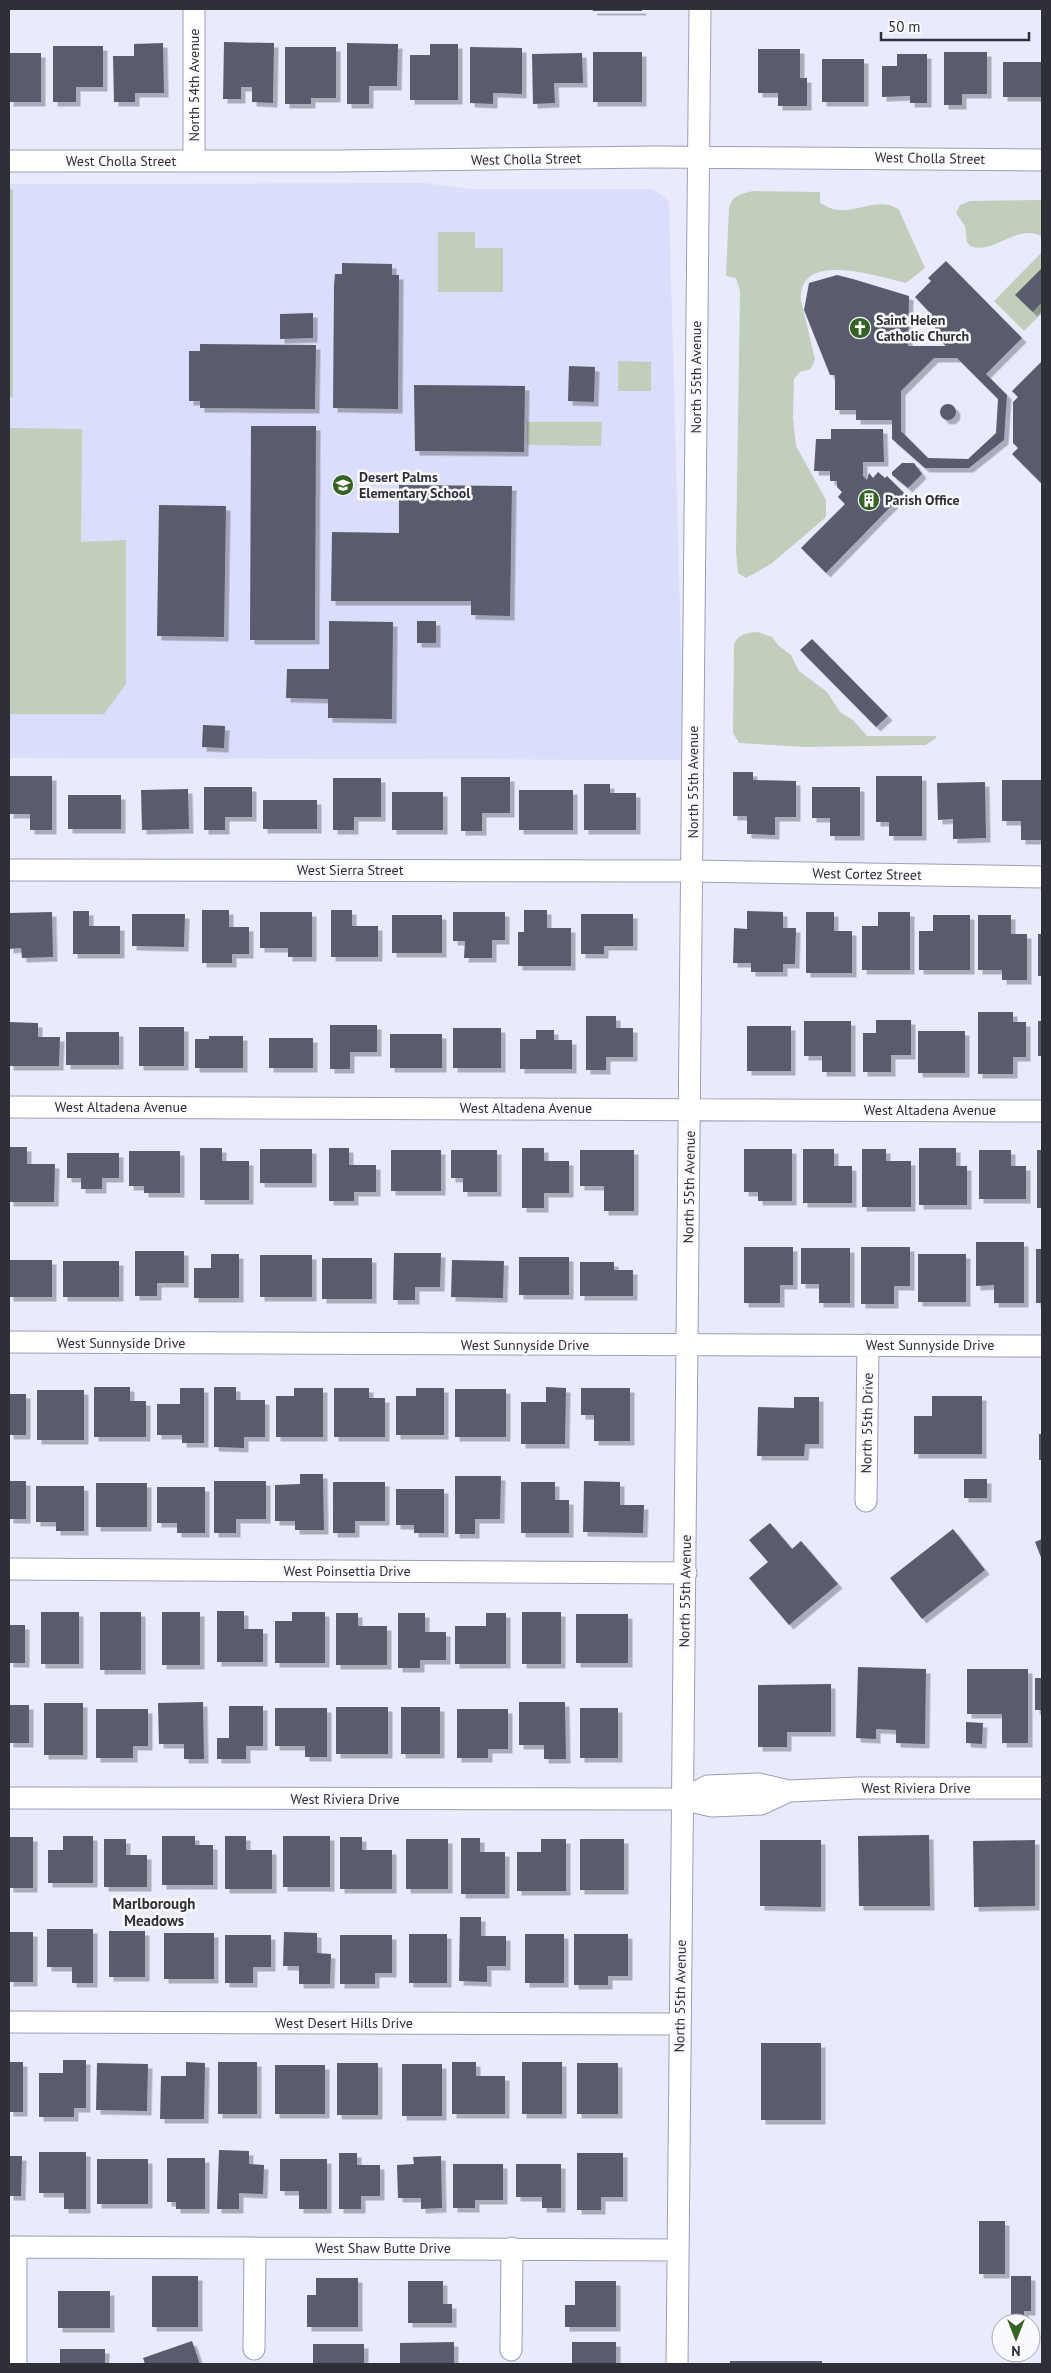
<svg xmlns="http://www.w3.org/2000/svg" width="1051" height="2373" font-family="'PT Sans',sans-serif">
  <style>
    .built { fill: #dbdefa }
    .green { fill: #c0cebb }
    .building { fill: #595c6d; fill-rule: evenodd; filter: url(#shadow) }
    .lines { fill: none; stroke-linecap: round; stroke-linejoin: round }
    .minor-casing { stroke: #9c9fb2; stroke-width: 23 }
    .minor { stroke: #fff; stroke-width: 21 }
    .labels { text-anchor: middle; stroke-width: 5; stroke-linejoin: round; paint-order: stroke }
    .street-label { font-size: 14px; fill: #2e2f37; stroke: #f9f9fe }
    .poi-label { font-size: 14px; font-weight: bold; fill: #2e2f37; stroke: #f9f9fe; text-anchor: start }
    .neighbourhood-label { font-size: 15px; font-weight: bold; fill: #2e2f37; stroke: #f9f9fe }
  </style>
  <defs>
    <filter id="shadow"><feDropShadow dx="4.5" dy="4.5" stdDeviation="0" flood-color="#0004"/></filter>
  </defs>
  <rect width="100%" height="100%" fill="#e9ebfc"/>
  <path class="built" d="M424,183L472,189H652L663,196L669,202L684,760L9,758V184Z"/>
  <path class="green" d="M9,189H13V397H9Z
    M753,191L820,192V203C826,206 832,210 839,210C858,212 881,196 899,210L925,268L906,283C879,277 797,249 801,301L815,359L811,369L800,372L794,379L793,418L796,446L826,500V517L771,564L746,578L738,573L736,551L740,291L736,278L726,276L729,207C733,195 741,194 753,191Z
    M1042,200V237C1018,222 993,256 970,246L967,242L965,226L956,213L960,205L970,201Z
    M438,232H475V248H503V292H438Z
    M1042,252V313L1024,331L994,301Z
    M618,361L651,362V391H618Z
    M527,422H602L601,446L527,445Z
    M9,428L82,429L81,542L126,540V684L104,714H9Z
    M758,632L772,637L779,646L791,655L799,671L827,692L840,712L853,720L867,736H936V738L926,745L805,747L739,743L733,733L734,645C738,633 748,633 758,632Z"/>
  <path class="building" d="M593,9H642V11H593Z
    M224,42L274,43L273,103L252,102V87H241V99H223Z
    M163,43L164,93H135V102H114L113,56H134V44Z
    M347,43L398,44L397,86H369V104H347Z
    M430,44H458V100H410V55H430Z
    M53,46H103V87H76V102H53Z
    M285,47H336V98H311V104H285Z
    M470,47L522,48V94L493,93V104L470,103Z
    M758,49H800V78H807V106H778V93H758Z
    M593,52H642V102H593Z
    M944,52H987V94H962V105H944Z
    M9,53H41V102H9Z
    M582,53L583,83H554L555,103L533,104L532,54Z
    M897,54H927V103H910V96L882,97V66H897Z
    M822,59H864V102H822Z
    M1003,62H1042V97H1003Z
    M946,261L1022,338L986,374L1007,395L1004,440L969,468H925L892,439V420H856V410H835V375H830L804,310L809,283L837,275L853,279L909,296L908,346H946L934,335L938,331L927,319L932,315L915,297L931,281L928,278ZM934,358H957L998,399L996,433L968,459L928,458L901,431V391Z
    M342,263L392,264V275H399L398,409L333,408L334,285L335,274H342Z
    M1042,268V302L1033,312L1015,295Z
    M313,313V338L280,339V314Z
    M200,344L316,345L315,409L200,408V401H189V351H200Z
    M1042,361V484L1012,454L1018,448L1013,443V402L1018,397L1012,391Z
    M569,366L595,367L594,402L568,401Z
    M414,385L525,386L524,452L415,451Z
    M940 412a8 8 0 1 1 16 0a8 8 0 1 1-16 0Z
    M251,426H316L315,640H250Z
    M831,429H883L884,462H863V476L867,480L869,473L873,478L878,472L885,478L887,476L904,493L826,573L801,548L845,504L838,497L842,492L837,487V481H830V471H814L816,439H831Z
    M902,463H914L922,474L908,488L892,475V472Z
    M399,485L512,486L510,616L471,615V601H331L332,532L399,533Z
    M159,505L226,506L224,637L157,636Z
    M329,621L393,622L392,719L328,718V699L286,698L287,669H329Z
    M417,621H436V643H417Z
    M812,639L888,716L876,727L800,650Z
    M203,725L225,726L224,748L202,747Z
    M733,772H753V780L796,781V817H775V835L747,834V816H733Z
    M9,776H52V830H30V814H9Z
    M876,776H922V836H889V822H876Z
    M461,777H510V813H482V831H461Z
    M333,778H381V817H354V830H333Z
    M1002,780H1042V840H1021V821H1002Z
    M985,782L986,838L953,839V819L938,820L937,783Z
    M584,784H610V793H636V830H584Z
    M204,787H252V817H225V830H204Z
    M812,787H860V836H830V818H812Z
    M188,789L189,829L142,830L141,790Z
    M519,790H573V830H519Z
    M392,792H443V830H392Z
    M68,795H121V829H68Z
    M263,800H317V829H263Z
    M202,910H229V927H249V954H232V963H202Z
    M331,910H352V926H378V957H331Z
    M524,910H547V928H571V966H518V932H524Z
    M73,911H89V926H120V954H73Z
    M747,911L783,912V928H796L795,964H783V972H751V963H733L734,928L747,929Z
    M52,912L53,957L22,958L21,948L9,949V913Z
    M260,912H312V957H288V948H260Z
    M453,912H505V940H492V958H464L465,941H453Z
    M806,912H834V931H852V973H806Z
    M878,912H910V970H862V926H878Z
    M132,914H185L184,947L132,946Z
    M581,914H633V946H604V954H581Z
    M392,915H442V953H392Z
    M933,915H970V970H919V931H933Z
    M978,915H1011V934H1027V980H1002V970H978Z
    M1038,934H1042V976H1038Z
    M978,1012H1013V1022H1026V1057H1013V1074H978Z
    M586,1016H616V1028H633V1057H606V1070H586Z
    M876,1020H911V1055H891V1072H863V1033H876Z
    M804,1021H851V1072H822V1056H804Z
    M1038,1021H1042V1056H1038Z
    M9,1022L38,1023V1037H60L59,1066H9Z
    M330,1025H377V1052H350V1069H330Z
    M747,1026H791V1071H747Z
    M139,1027H184V1066H139Z
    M453,1028H501V1068H453Z
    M536,1030H554V1040H572V1069H520V1039H536Z
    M918,1031H965V1073H918Z
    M66,1032H119V1065H66Z
    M390,1034H442V1068H390Z
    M209,1036H243V1068H195V1039H209Z
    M269,1038H313V1068H269Z
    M9,1147H27V1164H55L54,1202H9Z
    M200,1148H222V1161H249V1200H200Z
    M329,1148H349V1165H376V1192H354V1201H329Z
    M522,1148H544V1161H569V1193H544V1208H522Z
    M919,1148H956V1166H967V1205H919Z
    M260,1149H312V1183H260Z
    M744,1149H792V1201H758V1192H744Z
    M803,1149H834V1166H852V1203H803Z
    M862,1149H886V1161H911V1207H862Z
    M391,1150H441V1191H391Z
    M451,1150H497V1192H463V1178H451Z
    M580,1150H634V1211H604V1186H580Z
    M979,1150H1011V1166H1026V1199H979Z
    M1037,1150H1042V1208H1037Z
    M129,1151H180V1193H144V1186H129Z
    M67,1153H119V1178H102V1189H81V1178H67Z
    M976,1242H1024V1303H994V1285L976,1286Z
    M744,1247H793V1285H780V1303H744Z
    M861,1247H910V1286H894V1304H861Z
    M801,1248H850V1303H819V1284H801Z
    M1036,1249H1042V1303H1036Z
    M135,1251H184V1283H157V1296H135Z
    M394,1253H441L440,1287H415V1300H393Z
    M211,1254H239V1298H194V1268H211Z
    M918,1254H966V1302H918Z
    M260,1255H312V1297H260Z
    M519,1257H569V1295H519Z
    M322,1258H372V1299H322Z
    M9,1260H52V1297H9Z
    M452,1260L504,1261L503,1298L451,1297Z
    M63,1261H119V1297H63Z
    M580,1262H614V1270H633V1296H580Z
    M94,1387H130V1401H146V1437H94Z
    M214,1387H236V1400H265V1437H244V1448L214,1447Z
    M546,1387L566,1388L565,1444H521V1402H546Z
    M180,1388H204V1443H182V1435H157V1404H180Z
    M294,1388H323V1437H276V1396H294Z
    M334,1388H369V1398H385V1437H334Z
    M416,1388H444V1435H396V1396H416Z
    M581,1388H630V1441H594V1415H581Z
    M455,1389H506V1437H455Z
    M37,1390H84V1440H37Z
    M9,1394H26V1435H9Z
    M932,1396H982V1454H914V1416H932Z
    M794,1397H819V1444H805L804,1456H757L758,1407L794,1408Z
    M1039,1434H1042V1460H1039Z
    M300,1474H323L324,1530H295V1521H275V1485L300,1484Z
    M455,1476H501L500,1519H475V1534H455Z
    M964,1479H987V1498H964Z
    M9,1481H26V1519H9Z
    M214,1481H266V1519H236V1533H214Z
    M584,1481L620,1482V1505H644L643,1533L583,1532Z
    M333,1482H385V1521H355V1533H333Z
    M521,1482H555V1500H569V1533H521Z
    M96,1483H147V1527H96Z
    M36,1486H84V1531H56V1522H36Z
    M157,1487H205V1533H177V1523H157Z
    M396,1489H444V1533H414V1525H396Z
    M770,1523L792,1549L801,1541L838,1584L789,1625L749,1578L768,1562L749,1540Z
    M953,1529L985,1570L922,1619L890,1578Z
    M1042,1539V1560L1035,1542Z
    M217,1611H244V1629H263V1662H217Z
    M41,1612H79V1664H41Z
    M100,1612H141V1670H100Z
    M162,1612H200V1665H162Z
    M292,1612H325V1663H275V1621H292Z
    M522,1612H561V1664H522Z
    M336,1613H358V1626H387V1665H336Z
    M398,1613H425V1632H446V1660H420V1668H398Z
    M486,1613H506V1664H455V1626H486Z
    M576,1614H628V1663H576Z
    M9,1625H25V1663H9Z
    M858,1667L926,1669L925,1744L896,1743V1730L876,1729V1739L856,1738Z
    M967,1669H1028V1743H1002V1714H967Z
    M1035,1678H1042V1710H1035Z
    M831,1684V1732H787V1747H758V1685Z
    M203,1702L204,1759H184V1744H159L158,1703Z
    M519,1702H565L566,1759H544V1745H519Z
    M44,1703H83V1755H44Z
    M9,1705H29V1743H9Z
    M229,1706H263V1746H246V1759H217V1738H229Z
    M336,1707H388V1754H336Z
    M401,1707H440V1754H401Z
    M275,1708H327V1757H305V1746H275Z
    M580,1708H618V1758H580Z
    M96,1709H148V1746H133V1758H96Z
    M457,1709H508V1749H488V1758H457Z
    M966,1722L983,1723L982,1744L966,1743Z
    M929,1835L930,1906H859L858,1836Z
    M63,1836H93V1883H48V1850H63Z
    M162,1836H195V1845H213V1885H162Z
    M225,1836H246V1850H272V1889H225Z
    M283,1836H330V1887H283Z
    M9,1837H33V1888H9Z
    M340,1837H362V1850H392V1889H340Z
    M461,1838H480V1852H505V1894H461Z
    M104,1839H126V1855H147V1887H104Z
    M406,1839H448V1889H406Z
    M541,1839H566V1891H517V1852H541Z
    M580,1839H624V1890H580Z
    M760,1840H821V1907L760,1906Z
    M1035,1840V1906L974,1907L973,1841Z
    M460,1917H481V1936H506V1966H487V1982L459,1981Z
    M47,1929H93V1983H72V1967H47Z
    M109,1931H145V1977H109Z
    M9,1932H33V1982H9Z
    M284,1932L317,1933V1953L331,1954L330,1984H299V1966H283Z
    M164,1933H214V1979H164Z
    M409,1934H447V1983H409Z
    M525,1934H564V1983H525Z
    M574,1934H628V1976H608V1985H574Z
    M225,1935H271V1967H253V1983H225Z
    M340,1935H392V1973H375V1984H340Z
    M761,2043H821V2120H761Z
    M63,2060H86V2108H74V2117H39V2073H63Z
    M9,2062H23V2112H9Z
    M186,2062L205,2063L204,2119H160L161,2076H186Z
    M218,2062H257V2114H218Z
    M452,2062H476V2076H505V2114H452Z
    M522,2062H562V2114H522Z
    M97,2063L148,2064L147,2111L96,2110Z
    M337,2063H378V2115H337Z
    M577,2063H618V2114H577Z
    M402,2064H442V2116H402Z
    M275,2065H325V2114H275Z
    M219,2150L249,2151V2164L264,2165L263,2194L239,2193V2209H217Z
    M39,2152H86V2209H64V2193H39Z
    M339,2153H357V2165H380V2196H361V2209H339Z
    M577,2153H623V2197H601V2210H577Z
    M9,2156H22L21,2196H9Z
    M441,2156L442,2208L421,2209V2198H398L397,2165L414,2164L413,2157Z
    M167,2158H205V2209H176V2202H167Z
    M97,2159H148V2204H97Z
    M280,2159H327V2209H299V2191H280Z
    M453,2164H503V2200H475V2208H453Z
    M516,2164H561V2208H542V2197H516Z
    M979,2221H1005V2274H979Z
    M152,2276H198V2327H152Z
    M1011,2276H1031V2311H1024V2323H1011Z
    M316,2278H358V2327H307V2295H316Z
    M408,2281H443V2304H452V2323H408Z
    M575,2281H616V2327H565V2305H575Z
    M58,2291H110V2328H58Z
    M192,2341L200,2364H145L143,2358Z
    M454,2342V2364H400V2343Z
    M572,2342H616V2364H572Z
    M313,2344H364V2364H313Z
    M60,2349H105V2364H60Z
    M730,2361H822V2364H730Z"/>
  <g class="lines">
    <g class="minor-casing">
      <path id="minor" d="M194,9V161
        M9,161H338L654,157L1042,160
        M9,870L692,871L1042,877
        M9,1107L1042,1111
        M9,1342L1042,1346
        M866,1501L868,1345
        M9,1569L686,1573
        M9,1798L682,1799L712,1806L761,1804L789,1791
        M682,1799L708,1786L759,1784L789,1791L858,1788H1042
        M9,2022L680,2024
        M9,2247L677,2250
        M254,2349L255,2248
        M511,2350L512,2248
        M16,2364V2247
        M677,2364L700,9"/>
    </g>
    <use href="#minor" class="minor"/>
  </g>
  <defs>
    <g id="church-disc" transform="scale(1.125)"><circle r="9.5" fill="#356323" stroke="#f9f9fe"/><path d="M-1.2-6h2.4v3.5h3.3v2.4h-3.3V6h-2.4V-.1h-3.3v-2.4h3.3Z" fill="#fff"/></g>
    <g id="school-disc" transform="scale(1.125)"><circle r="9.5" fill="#356323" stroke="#f9f9fe"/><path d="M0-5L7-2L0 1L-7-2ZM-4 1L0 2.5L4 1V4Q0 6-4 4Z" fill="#fff"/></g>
    <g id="building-disc" transform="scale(1.125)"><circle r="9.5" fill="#356323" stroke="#f9f9fe"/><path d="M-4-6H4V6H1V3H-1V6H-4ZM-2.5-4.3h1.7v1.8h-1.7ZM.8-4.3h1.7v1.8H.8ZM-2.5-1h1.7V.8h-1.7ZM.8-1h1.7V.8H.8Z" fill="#fff"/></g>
  </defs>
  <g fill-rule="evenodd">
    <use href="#church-disc" x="860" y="328"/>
    <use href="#school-disc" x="343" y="485"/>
    <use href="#building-disc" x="869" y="500"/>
  </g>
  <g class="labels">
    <g class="street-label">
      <text transform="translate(194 85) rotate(-90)" y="5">North 54th Avenue</text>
      <text transform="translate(930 158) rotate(1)" y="5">West Cholla Street</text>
      <text transform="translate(526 159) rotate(-1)" y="5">West Cholla Street</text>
      <text x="121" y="166">West Cholla Street</text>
      <text transform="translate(696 377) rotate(-90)" y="5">North 55th Avenue</text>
      <text transform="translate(693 782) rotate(-90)" y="5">North 55th Avenue</text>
      <text x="350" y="875">West Sierra Street</text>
      <text transform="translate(867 874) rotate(1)" y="5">West Cortez Street</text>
      <text x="121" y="1112">West Altadena Avenue</text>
      <text x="526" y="1113">West Altadena Avenue</text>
      <text x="930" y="1115">West Altadena Avenue</text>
      <text transform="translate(689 1187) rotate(-89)" y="5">North 55th Avenue</text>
      <text x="121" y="1348">West Sunnyside Drive</text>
      <text x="525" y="1350">West Sunnyside Drive</text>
      <text x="930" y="1350">West Sunnyside Drive</text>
      <text transform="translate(867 1423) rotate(-89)" y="5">North 55th Drive</text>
      <text x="347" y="1576">West Poinsettia Drive</text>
      <text transform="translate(685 1591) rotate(-89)" y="5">North 55th Avenue</text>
      <text x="916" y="1793">West Riviera Drive</text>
      <text x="345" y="1804">West Riviera Drive</text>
      <text transform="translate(680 1996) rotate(-89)" y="5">North 55th Avenue</text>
      <text x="344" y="2028">West Desert Hills Drive</text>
      <text x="383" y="2253">West Shaw Butte Drive</text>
    </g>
    <g class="poi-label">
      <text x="876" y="325">Saint Helen<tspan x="876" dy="16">Catholic Church</tspan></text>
      <text x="359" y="482">Desert Palms<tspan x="359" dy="16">Elementary School</tspan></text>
      <text x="885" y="505">Parish Office</text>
    </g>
    <g class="neighbourhood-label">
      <text x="154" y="1909">Marlborough<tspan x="154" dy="17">Meadows</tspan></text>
    </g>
  </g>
  <rect width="1051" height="2373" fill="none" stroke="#2e2f37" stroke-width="20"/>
  <g transform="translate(1016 2338) rotate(180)"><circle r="24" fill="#f9f9fe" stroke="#a8a8ae"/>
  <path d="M0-4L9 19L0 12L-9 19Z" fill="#356323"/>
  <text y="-8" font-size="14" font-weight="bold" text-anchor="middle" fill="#2e2f37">N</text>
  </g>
  <path d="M881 32v8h148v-8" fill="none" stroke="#2e2f37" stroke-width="2.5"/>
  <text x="888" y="32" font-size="15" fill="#2e2f37" stroke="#f9f9fe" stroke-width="4" paint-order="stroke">50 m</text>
</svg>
